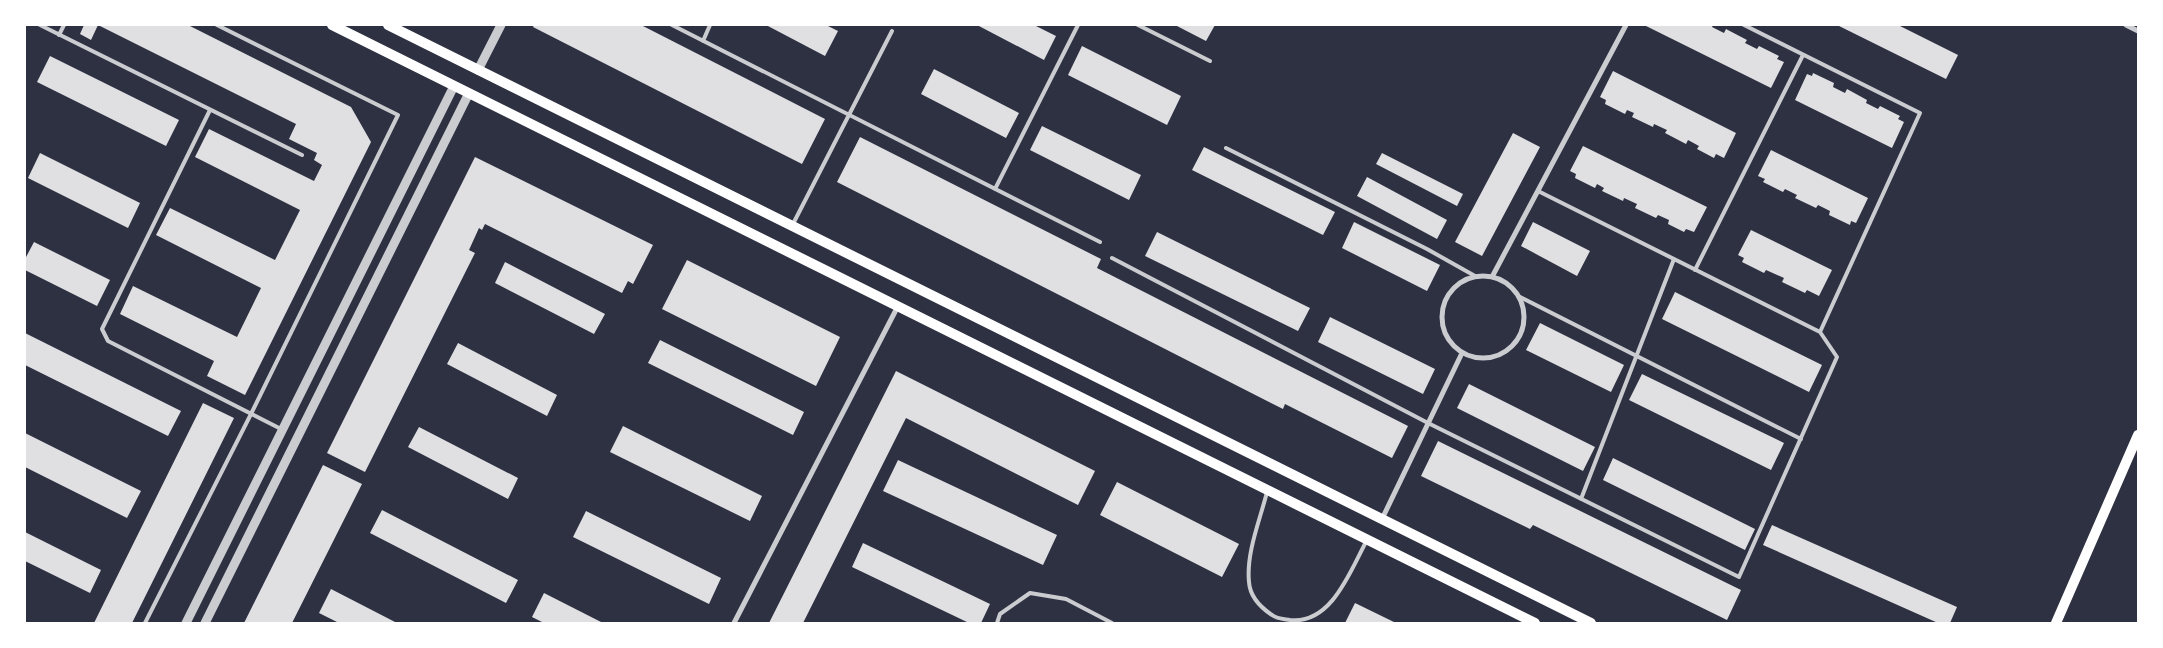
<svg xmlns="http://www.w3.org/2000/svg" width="2163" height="648" font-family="Roboto,sans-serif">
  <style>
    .building { fill: #e0e0e3 }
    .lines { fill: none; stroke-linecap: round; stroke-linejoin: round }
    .service { stroke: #caccd0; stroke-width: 4 }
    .minor { stroke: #caccd0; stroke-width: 5 }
    .tertiary { stroke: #caccd0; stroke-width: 9 }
    .secondary { stroke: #fff; stroke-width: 10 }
  </style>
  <rect width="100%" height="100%" fill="#2d3142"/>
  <path class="building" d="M84,25H188L351,107L371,142L245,395L207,376L214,361L120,314L133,286L237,337L261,288L156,235L170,208L275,260L300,210L195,157L209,129L314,181L322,165L314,160L317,153L289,139L296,124L98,25L91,40L80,34Z
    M534,25H641L825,119L802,164L533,27Z
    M766,25H826L838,31L825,56Z
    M977,25H1034L1056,36L1044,60Z
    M1175,25H1215L1206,41Z
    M1644,25H1713L1712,27L1724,33L1726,29L1747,40L1745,43L1757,49L1759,46L1779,56L1777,59L1784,62L1771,88Z
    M1837,25H1898L1958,55L1946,79Z
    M1082,46L1181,96L1167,125L1068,75Z
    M50,56L179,120L166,146L37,82Z
    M934,69L1019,113L1006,138L921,94Z
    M1613,71L1736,133L1724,158L1716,154L1714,158L1697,149L1699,146L1688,140L1686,144L1665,133L1667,130L1654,124L1653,127L1632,117L1634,113L1627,110L1625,114L1605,104L1606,100L1600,97Z
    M1813,73L1834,83L1833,87L1845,93L1847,89L1867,100L1866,103L1878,109L1880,106L1900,116L1898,119L1904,122L1892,148L1795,100L1807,74L1812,76Z
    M1042,126L1141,175L1129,200L1030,150Z
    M1513,133L1540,147L1482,256L1455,242Z
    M860,137L1101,259L1097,268L1408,426L1392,458L1285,404L1283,409L837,182Z
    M1583,146L1707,207L1694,232L1686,229L1684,232L1668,224L1669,220L1658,215L1656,218L1635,208L1637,204L1624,198L1623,201L1602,191L1604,188L1597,184L1595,188L1575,178L1576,174L1570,171Z
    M1204,147L1335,212L1323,235L1192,170Z
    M1771,150L1868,198L1856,223L1851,221L1850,225L1829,215L1830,211L1818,205L1816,208L1795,198L1797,195L1785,189L1783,192L1763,182L1765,179L1758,176Z
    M40,153L140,203L128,228L28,178Z
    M1382,153L1463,194L1457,206L1376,164Z
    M475,157L653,245L633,284L628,281L622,293L485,224L482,230L479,228L469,250L475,253L365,472L327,453Z
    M1367,177L1447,220L1437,239L1357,196Z
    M1354,222L1440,265L1427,291L1342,248Z
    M1533,222L1590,251L1577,276L1521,246Z
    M1751,230L1832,270L1819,296L1807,290L1805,293L1782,282L1784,278L1766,270L1764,273L1742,262L1744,258L1738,255Z
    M1157,232L1310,308L1298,331L1145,256Z
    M34,242L110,280L97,306L25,270V259Z
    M687,260L840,337L816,386L662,309Z
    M505,262L605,314L594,334L495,283Z
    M1675,292L1822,365L1809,392L1662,319Z
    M1330,317L1435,369L1423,394L1318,342Z
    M1540,323L1624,365L1611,392L1526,350Z
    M25,333L181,411L168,436L25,365Z
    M660,340L804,412L793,435L648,363Z
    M458,343L557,395L547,416L447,364Z
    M896,371L1095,471L1078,505L906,418L803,623H769Z
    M1642,374L1784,443L1771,470L1629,400Z
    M1469,384L1595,447L1583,471L1457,408Z
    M203,403L234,418L132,623H94Z
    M623,426L762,496L750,521L610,452Z
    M419,427L518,478L508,499L408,447Z
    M25,433L141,491L127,518L25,467Z
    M1438,441L1741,590L1727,620L1533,525L1530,529L1421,476Z
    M1613,458L1755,529L1745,550L1603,480Z
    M898,460L1057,535L1043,565L883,491Z
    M323,465L362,484L292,623H244Z
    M1117,482L1239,544L1222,577L1100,515Z
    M382,510L518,580L506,603L370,533Z
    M586,511L721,578L709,604L573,537Z
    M1772,525L1957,607L1950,623H1938L1763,545Z
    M25,532L101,570L90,593L25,561Z
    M863,543L990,604L981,623H969L852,567Z
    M331,589L397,623H339L319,613Z
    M544,593L603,623H544L532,617Z
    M1355,603L1396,623H1345Z"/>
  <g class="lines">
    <path class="service" d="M40,25L302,155
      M672,25L1100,242
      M1138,25L1210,61
      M59,35L64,25
      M703,41L710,25
      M210,110L102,329L108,341L283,430
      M1226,148L1427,249L1475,276
      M995,189L1078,25
      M1538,191L1820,332L1920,113L1744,25
      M793,224L892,31
      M1112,258L1428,423L1739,577L1837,357L1820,332
      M1695,270L1803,55
      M1518,296L1801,439
      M1267,492C1260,520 1246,553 1249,582C1250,597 1260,607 1272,615C1277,619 1284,619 1290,620C1332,625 1351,569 1367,540
      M1581,499L1674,259
      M145,623L251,414L398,115L217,25
      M997,623L1000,614L1030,593L1066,599L1112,623"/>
    <path class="minor" d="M2126,25L2138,31
      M1442 317a41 41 0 1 1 82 0a41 41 0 1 1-82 0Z
      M1492,277L1626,25
      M1382,519L1462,353
      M734,623L898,306"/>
    <path class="tertiary" d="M478,70L501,25
      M186,623L454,86
      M205,623L469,93"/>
    <path class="secondary" d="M332,25L1535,623
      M388,25L1591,623
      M2056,623L2138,435"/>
  </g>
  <rect width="2163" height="648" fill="none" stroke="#ffffff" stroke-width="52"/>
</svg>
